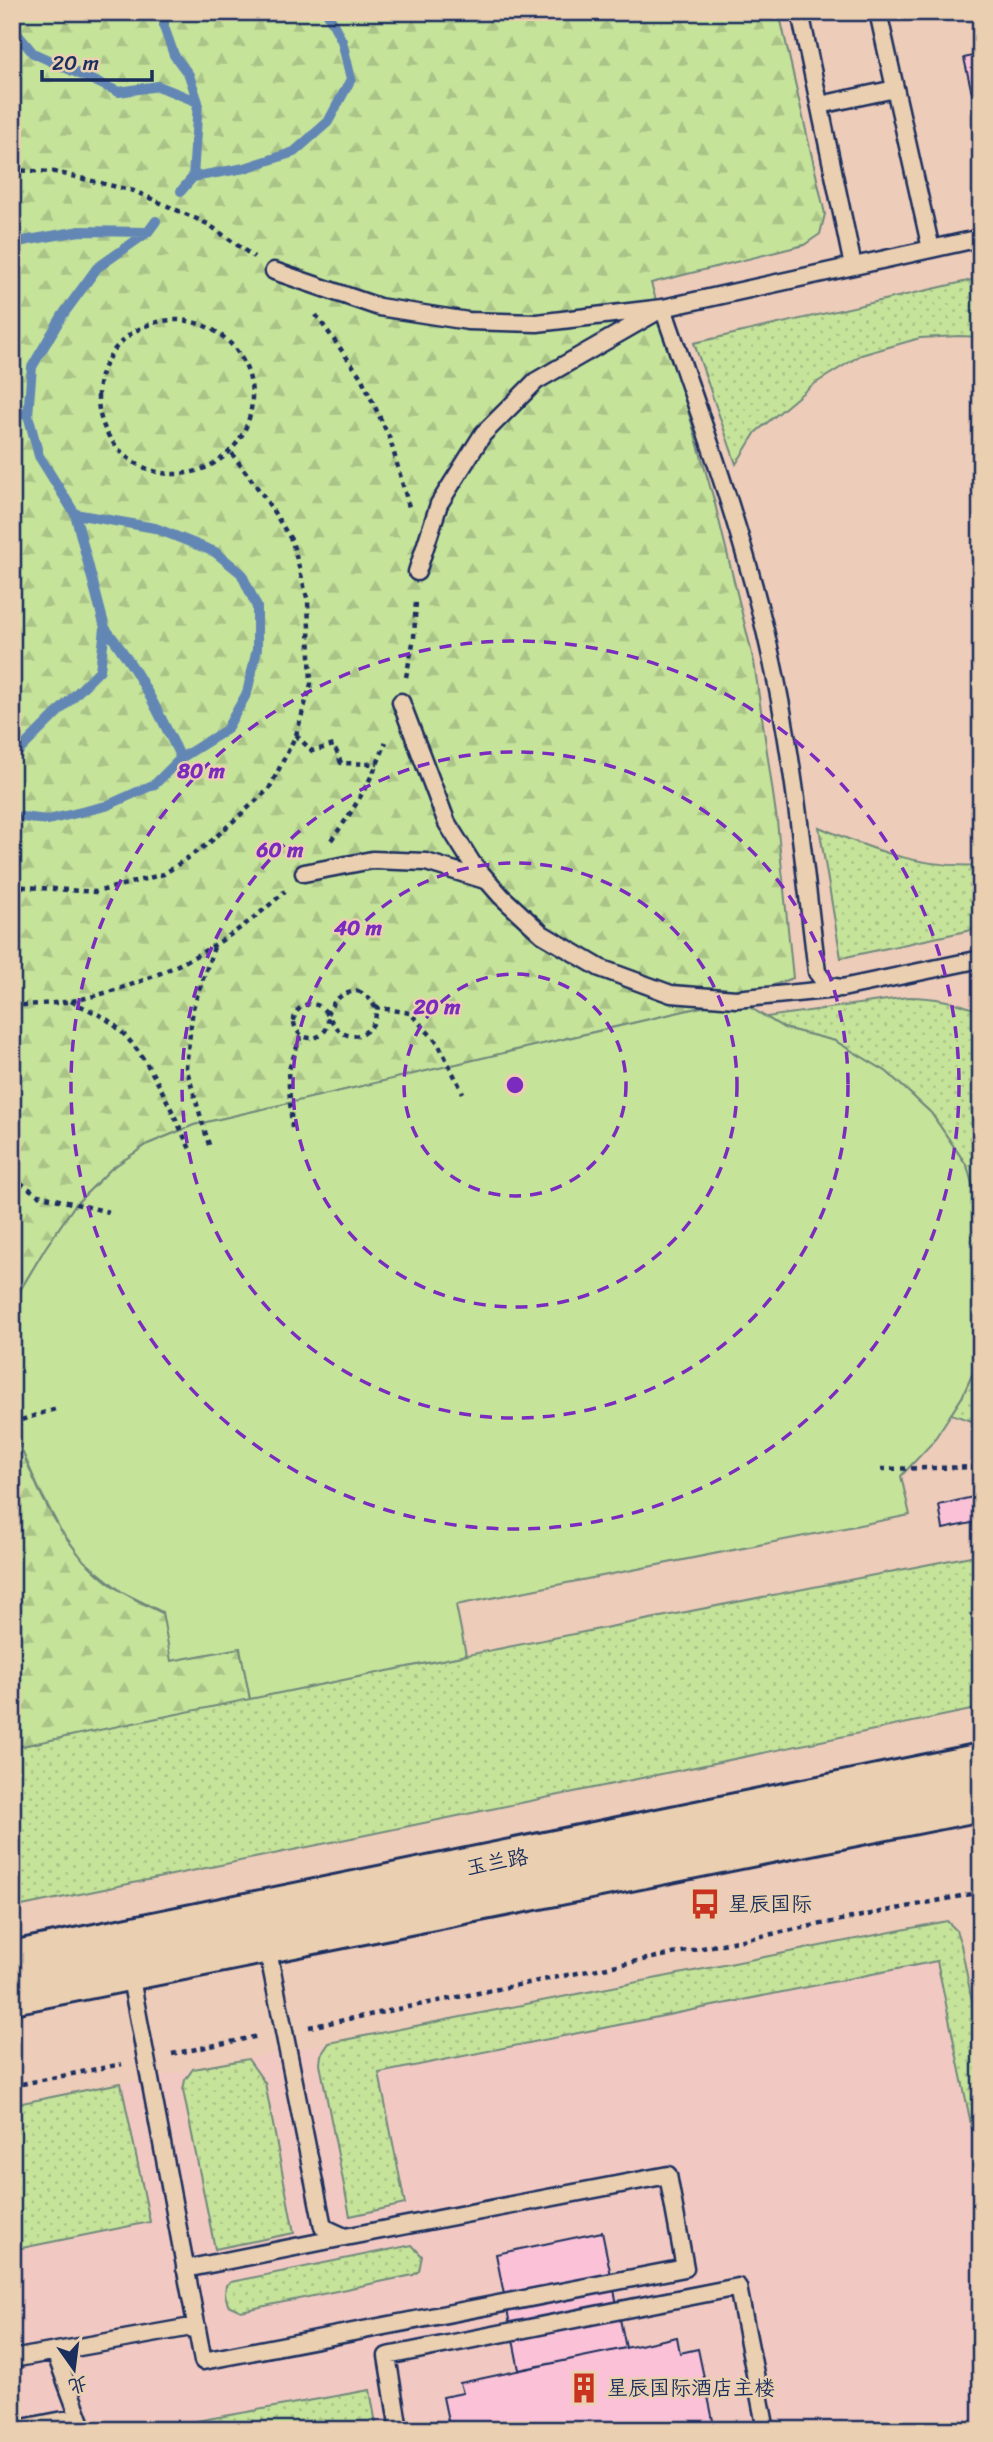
<svg xmlns="http://www.w3.org/2000/svg" width="993" height="2442" font-family="Sriracha,'LXGW WenKai TC',sans-serif">
  <style>
    .built { fill: #f1c9c2 }
    .grass { fill: url(#grass-dots); stroke: #70897c; stroke-width: 2 }
    .forest { fill: url(#forest-firs); stroke: #70897c; stroke-width: 2 }
    .green { fill: #c6e39a; stroke: #70897c; stroke-width: 2 }
    .lines { fill: none; stroke-linecap: round; stroke-linejoin: round }
    .stream { stroke: #6387b4; stroke-width: 10 }
    .building { fill: #fbc2d7; stroke: #1b2f5e; stroke-width: 2 }
    .lane-casing { stroke: #1b2f5e; stroke-width: 21 }
    .secondary-casing { stroke: #1b2f5e; stroke-width: 44 }
    .path { stroke: #1b2f5e; stroke-width: 4.5; stroke-dasharray: 5 5; stroke-linecap: butt }
    .lane { stroke: #eacfb1; stroke-width: 16 }
    .secondary { stroke: #eacfb1; stroke-width: 38 }
    .ring { fill: none; stroke: #7b2cbf; stroke-width: 3.5; stroke-dasharray: 12 9 }
    .labels { text-anchor: middle; stroke-width: 5; stroke-linejoin: round; paint-order: stroke }
    .street-label { font-size: 21px; fill: #1b2f5e; stroke: #eacfb1 }
    .poi-label { font-size: 21px; fill: #1b2f5e; stroke: #eacfb1; text-anchor: start }
    .centre { fill: #7b2cbf; stroke: #eacfb1; stroke-width: 3.5 }
    .ring-label { font-size: 21px; text-anchor: middle; font-weight: bold; fill: #7b2cbf; stroke: #eacfb1; stroke-width: 5; stroke-linejoin: round; paint-order: stroke }
  </style>
  <defs>
    <pattern id="grass-dots" width="8" height="8" patternUnits="userSpaceOnUse" patternTransform="scale(1.75)"><rect width="8" height="8" fill="#c6e39a"/><path d="M2 2h.1M6 6h.1" fill="none" stroke="#aac387" stroke-width="1.8" stroke-linecap="round"/></pattern>
    <pattern id="forest-firs" width="22" height="20" patternUnits="userSpaceOnUse" patternTransform="scale(1.75)"><rect width="22" height="20" fill="#c6e39a"/><path d="M5 1l3.5 6h-7zM16 11l3.5 6h-7z" fill="#aac387"/></pattern>
  </defs>
  <rect width="100%" height="100%" fill="#edccb9"/>
  <filter id="ink" filterUnits="userSpaceOnUse"><feTurbulence type="fractalNoise" baseFrequency=".0143" numOctaves="2"/><feDisplacementMap in="SourceGraphic" scale="14" xChannelSelector="R" yChannelSelector="G"/><feConvolveMatrix kernelMatrix="1 2 1 2 8 2 1 2 1" color-interpolation-filters="sRGB"/></filter>
  <g filter="url(#ink)">
    <path class="built" d="M947,1921L981,2106V2430H12V2105Z"/>
    <path class="grass" d="M981,278V337L959,336L920,338L861,355L811,386L756,432L736,464L694,343Z
      M819,827C873,850 922,869 981,865V928L841,958Z
      M908,997C934,997 956,1001 981,1012V1215L967,1166L931,1113L887,1072L835,1041L784,1028L766,1017Z
      M981,1355V1424L951,1414L962,1397Z
      M981,1554V1708L12,1908V1748L198,1708Z
      M947,1921L956,1930L961,1945L981,2047V2172L937,1961L379,2073L405,2204L350,2216L320,2064L321,2055L329,2043Z
      M248,2059L265,2083L294,2233L215,2249L183,2090L185,2080L193,2069Z
      M121,2083L150,2222L12,2250V2105Z
      M412,2245L422,2256L419,2271L413,2275L241,2311L228,2305L225,2294L226,2285L231,2282Z
      M370,2390L377,2430H169L168,2426Z"/>
    <path class="forest" d="M12,12H779L825,214L820,234L804,245L651,283L714,500L754,662L777,821L793,978L736,999L194,1125L148,1144L111,1169L75,1205L46,1247L21,1289L12,1328Z
      M12,1411C26,1476 65,1559 124,1593C160,1615 202,1630 240,1648L250,1699L12,1748Z"/>
    <path class="green" d="M736,999L784,1028L835,1041L887,1072L931,1113L967,1166L981,1215V1355L962,1397L932,1443L901,1476L910,1515L456,1605L466,1655L250,1699L240,1648L171,1661L162,1612L122,1592L84,1561L60,1529L38,1487L19,1444L12,1411V1328L21,1289L46,1247L75,1205L111,1169L148,1144L194,1125Z"/>
    <g class="lines">
      <path class="stream" d="M15,12L14,30L33,53L119,92L158,86L198,102
        M164,12V27L174,55L189,75L198,102L193,177L181,191
        M193,177L245,168L294,152L328,122L351,79L342,41L327,12
        M12,243L80,231L148,232
        M12,409L28,415
        M105,628C138,669 158,711 181,758
        M12,758L100,670L105,628L75,514L39,456L28,415L32,367L62,316L97,268L148,232L156,221
        M12,816L48,820L106,806L155,784L181,758L226,730L247,693L257,649V607L241,573L215,552L155,528L75,514"/>
    </g>
    <path class="building" d="M981,54V133L964,58Z
      M981,1495V1521L943,1529L939,1505Z
      M602,2232L626,2348L519,2370L496,2254Z
      M677,2337L680,2353L698,2349L715,2430H450L443,2397L463,2393L460,2383Z
      M981,2373V2408L974,2374Z"/>
    <g class="lines">
      <g class="lane-casing">
        <path id="lane" d="M800,12L853,266
          M878,12L931,249
          M820,105L895,89
          M274,271L379,307L468,321L537,323L663,308L981,238
          M663,308C702,421 744,534 770,652C794,757 804,865 817,972L827,986L842,988L981,959
          M417,572L439,504L483,434L536,381L658,311
          M401,702L447,823L472,863L501,896L542,934L600,968L671,994L736,999L836,989
          M304,873L372,860L426,862L485,880
          M129,1968L203,2361L685,2268L668,2175L345,2237L323,2227L266,1941
          M185,2269L345,2237
          M55,2352L84,2430
          M12,2359L197,2326
          M12,2430L79,2417
          M399,2430L387,2356L738,2287L766,2430"/>
      </g>
      <g class="secondary-casing">
        <path id="secondary" d="M12,1961L981,1763
          M12,1994L981,1801"/>
      </g>
      <path class="path" d="M12,170L55,172L134,191L208,224L254,257
        M316,315L361,377L390,439L409,507
        M98 397a77 77 0 1 1 154 0a77 77 0 1 1-154 0Z
        M406,677L414,638L416,599
        M296,735L312,751L334,745L341,763L378,764
        M331,840C354,811 373,777 386,742
        M12,886L96,892L164,874L209,843L269,789L296,735L311,684L308,601L292,541L265,498L230,451
        M358,991C396,1009 365,1048 341,1032C335,1028 331,1020 327,1014C335,999 340,993 358,991Z
        M71,1001C82,1007 95,1012 105,1018C146,1046 169,1106 190,1149
        M294 1021a17 17 0 1 1 34 0a17 17 0 1 1-34 0Z
        M12,1006C32,1004 52,1004 72,1001C151,985 226,947 285,891
        M375,1007L410,1013L438,1043L463,1093
        M292,1128L288,1072L301,1036
        M209,1145L186,1067L193,1008L214,947
        M12,1177L38,1195L109,1212
        M12,1423L55,1409
        M881,1469L981,1467
        M309,2027L981,1892
        M172,2054L259,2036
        M12,2086L122,2064"/>
      <use href="#lane" class="lane"/>
      <use href="#secondary" class="secondary"/>
    </g>
  </g>
  <g class="ring">
    <circle cx="515" cy="1085" r="111"/>
    <circle cx="515" cy="1085" r="222"/>
    <circle cx="515" cy="1085" r="333"/>
    <circle cx="515" cy="1085" r="444"/>
  </g>
  <defs>
    <g id="bus-bare" transform="scale(2.415)"><path d="M-5-6H5V4H4V6H2V4H-2V6H-4V4H-5ZM-3.5-4V0h7V-4ZM-3.5 1.2v1.5H-2V1.2ZM2 1.2v1.5H3.5V1.2Z" fill="#c8321e" stroke="#eacfb1" stroke-width="2.5" paint-order="stroke"/></g>
    <g id="building-bare" transform="scale(2.415)"><path d="M-4-6H4V6H1V3H-1V6H-4ZM-2.5-4.3h1.7v1.8h-1.7ZM.8-4.3h1.7v1.8H.8ZM-2.5-1h1.7V.8h-1.7ZM.8-1h1.7V.8H.8Z" fill="#c8321e" stroke="#eacfb1" stroke-width="2.5" paint-order="stroke"/></g>
  </defs>
  <g fill-rule="evenodd">
    <use href="#bus-bare" x="705" y="1904"/>
    <use href="#building-bare" x="584" y="2388"/>
  </g>
  <g class="labels">
    <g class="street-label">
      <text transform="translate(497 1862) rotate(-11)" y="7">玉兰路</text>
    </g>
    <g class="poi-label">
      <text x="728" y="1911">星辰国际</text>
      <text x="607" y="2395">星辰国际酒店主楼</text>
    </g>
  </g>
  <circle cx="515" cy="1085" r="10" class="centre"/>
  <g class="ring-label">
    <text x="201" y="778">80 m</text>
    <text x="280" y="857">60 m</text>
    <text x="358" y="935">40 m</text>
    <text x="437" y="1014">20 m</text>
  </g>
  <rect width="993" height="2442" fill="none" stroke="#eacfb1" stroke-width="42"/>
  <rect x="21" y="21" width="951" height="2400" fill="none" stroke="#1b2f5e" stroke-width="2.5" filter="url(#ink)"/>
  <g transform="translate(74 2369) rotate(166)" stroke="#eacfb1" stroke-width="5" paint-order="stroke">
  <path d="M0-5L12 26L0 18L-12 26Z" fill="#1b2f5e"/>
  <text y="-10" font-size="19" font-weight="bold" text-anchor="middle" fill="#1b2f5e">北</text>
  </g>
  <path d="M42 70v10h110v-10" fill="none" stroke="#1b2f5e" stroke-width="3.5"/>
  <text x="52" y="70" font-size="21" fill="#1b2f5e" stroke="#eacfb1" stroke-width="5" paint-order="stroke">20 m</text>
</svg>
